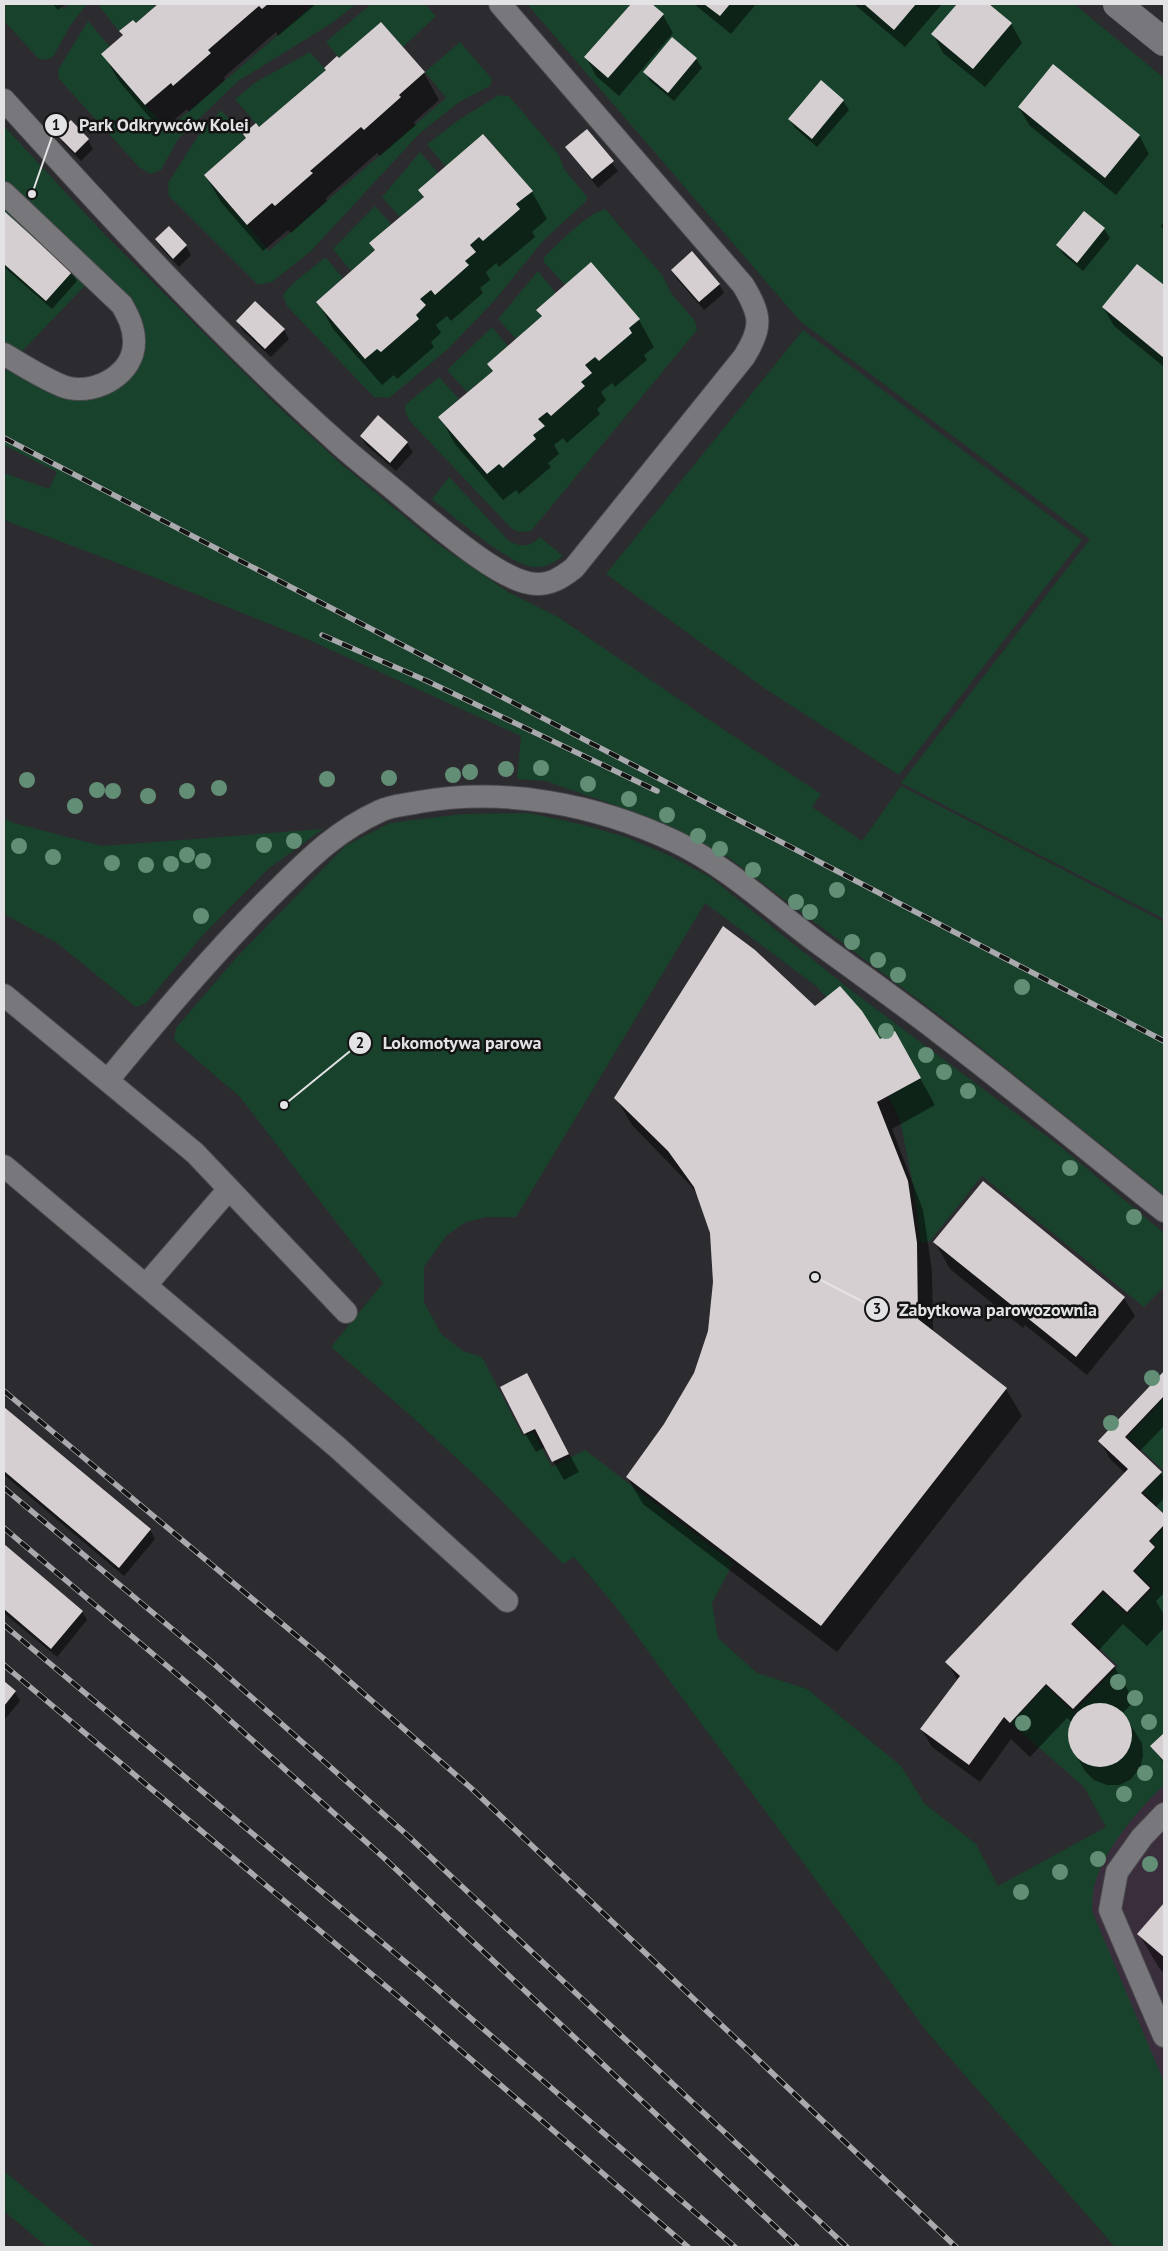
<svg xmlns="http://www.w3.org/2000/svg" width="1168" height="2251" font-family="'PT Sans',sans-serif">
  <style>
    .industrial { fill: #3a2e3c }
    .green { fill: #19422c; fill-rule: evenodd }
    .shadow { fill: #0007 }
    .building { fill: #d5cfd1 }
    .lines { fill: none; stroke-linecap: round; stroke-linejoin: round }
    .service-casing { stroke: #4a494d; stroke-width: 24 }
    .minor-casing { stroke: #4a494d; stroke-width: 29 }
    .service { stroke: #78777b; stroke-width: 22 }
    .minor { stroke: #78777b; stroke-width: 28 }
    .rail-casing { stroke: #aaa9ad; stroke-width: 5.5 }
    .rail { stroke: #141415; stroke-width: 4; stroke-dasharray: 11; stroke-linecap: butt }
    .tree { fill: #638e76 }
    .leader { fill: none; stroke: #e3e2e5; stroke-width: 2 }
    .callout-dot { fill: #e3e2e5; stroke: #141415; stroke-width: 2 }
    .mark-label { font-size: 15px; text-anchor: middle; font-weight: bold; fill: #111 }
    .callout-label { font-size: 18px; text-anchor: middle; font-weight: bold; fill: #e3e2e5; stroke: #141415; stroke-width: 5; stroke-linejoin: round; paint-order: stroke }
  </style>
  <rect width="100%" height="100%" fill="#2c2b2f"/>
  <path class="industrial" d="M1164,1785V2084L1073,1874Z"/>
  <path class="green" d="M4,4H59L64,9L70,4H87L70,26L53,57L45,60L38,58L4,21Z
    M101,4H158L136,23L132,20L119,31L99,6Z
    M314,4H356L332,23L238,81L178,139L161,170L150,174L139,167L59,79L58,70L88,21L110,47L102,54L167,130Z
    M371,4H425L436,16L403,47L381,22L339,58L326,42Z
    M527,4H1074L1164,78V919L901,783L1090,539L800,321Z
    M460,42L492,79L490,86L459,102L419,134L311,251L272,282L258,285L169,196L168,183L198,136L221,110L246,138L204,175L269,251L446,98L425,72Z
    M310,52L326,70L259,127L235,99L256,82Z
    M499,95L509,96L559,155L564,169L587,197L586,201L543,241L494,301L448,349L389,398L374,397L287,306L283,296C290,282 313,269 325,257L343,278L316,302L365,358L368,335L532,191L484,134L446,167L427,144L460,119Z
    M4,126L106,236L270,399L340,463L435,542L508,592L558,617L705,717L821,794L812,807L862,841L901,786L1164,922V1195L951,1024L725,855L681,832L638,813L545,781L517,779L521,736L309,640L141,572L4,520V473L49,489L57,472L4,445V376L8,366L4,364ZM99,271L141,357C131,378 124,385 104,395L8,366Z
    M420,152L438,173L418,190L424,197L400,217L382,197Z
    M375,206L391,224L370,243L375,250L351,271L333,249Z
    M605,209L663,276L671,293L695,321L697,330L531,531L519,532L512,529L409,420L405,410V405L439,377L459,399L438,417L486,473L488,450L639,319L565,285L544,262V257C562,241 582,217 605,209Z
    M538,271L556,293L536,309L542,316L516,339L498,319Z
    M492,327L508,346L487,364L493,371L467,392L447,370Z
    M803,330L1082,540L899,775L764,688L606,574Z
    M449,477L508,540C519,548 530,547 540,537L563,556C555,562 545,568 535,567C510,566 453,516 432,499Z
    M529,813L580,824L626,837L668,855L710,877L852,991L1061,1147L1164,1233V1287L1144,1307L982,1176L930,1241L921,1243L913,1185L900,1120L872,1063L848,1022L816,986L705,903L516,1217H487L466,1222L446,1236L424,1267V1302L441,1334L463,1351L482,1357L523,1436L533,1432L552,1467L585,1450L733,1563L712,1603L718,1638L757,1673L807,1689L901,1766L925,1804L976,1844L998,1886L1106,1827L1084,1787L1011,1723L1046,1686L1074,1712L1118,1666L1074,1624L1103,1593L1127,1615L1153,1588L1135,1571L1157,1547L1151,1541L1164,1527V1785C1136,1812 1104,1849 1094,1887C1092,1895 1093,1903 1092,1911L1164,2082V2247H1115L928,2033L615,1606L574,1557L563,1564L492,1491L409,1414L331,1347L383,1283L240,1097L174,1040L176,1028L236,958L345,846L390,823L462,814Z
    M4,818L14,823L102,846L323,829L268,869L203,935L146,1003L136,1007L57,943L4,914Z
    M1164,1398V1513L1143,1492L1164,1471L1128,1437Z
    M4,2171L95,2247H47L4,2211Z"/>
  <path class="shadow" d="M53,4H65L58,10Z
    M160,4H314L315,5L278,36L276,32L224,77L225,80L189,112L187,109L161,131L119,81L103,54Z
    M632,4H650L663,15L673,33L619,96L596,76L586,57Z
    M694,4H756L731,34Z
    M854,4H942L905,47Z
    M958,4H987L1011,24L1022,43L985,87L943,53L933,34Z
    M672,39L696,59L702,68L674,101L650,81L645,72Z
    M339,60L424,73L439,100L414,122L416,125L380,156L377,153L326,198L327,201L291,233L288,230L263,251L221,202L205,175Z
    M821,82L843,101L849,110L817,147L795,128L789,119Z
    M1019,108L1139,135L1149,154L1116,195L1030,126Z
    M71,122L88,140L93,149L81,161L63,143L58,134Z
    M587,131L618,171L598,188L567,148Z
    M419,190L532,192L547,219L532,232L535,237L499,267L496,263L486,272L490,280L480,288L483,293L451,321L447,316L436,325L441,333L431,342L434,347L397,379L394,375L382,385L333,329L318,302L376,251L371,243L424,198Z
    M4,213L71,272L77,281L52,309L4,267Z
    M1085,213L1104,229L1110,238L1083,271L1063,254L1058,245Z
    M1164,222V231L1161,226Z
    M169,228L186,246L191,255L179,267L161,248L156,239Z
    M1138,265L1164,287V367L1114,326L1103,307Z
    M672,270L719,284L724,293L704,310L677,279Z
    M538,310L639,320L654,347L644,355L647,360L615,387L612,383L601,392L606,400L597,409L600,414L567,443L563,438L554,445L559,454L548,463L551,467L519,494L516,490L503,500L455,444L440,417L493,372L488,364L542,318Z
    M238,322L284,330L289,339L271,357L243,331Z
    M378,417L407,443L413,452L396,471L366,445L361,436Z
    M815,1008L879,1040L910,1060L935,1105L892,1129L923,1210L932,1271L933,1332L1006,1389L1022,1416L837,1652L643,1504L627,1477L665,1424L695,1373L709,1331L714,1282L711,1233L698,1196L691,1186L632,1125L616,1098Z
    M983,1183L1124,1298L1135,1316L1087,1375L1025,1325L1023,1328L950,1269L935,1242Z
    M1164,1373V1426L1139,1452L1161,1472L1164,1479V1498L1155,1508L1164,1516V1593L1156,1601L1164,1615V1628L1147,1646L1123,1624L1098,1651L1114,1666L1134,1701L1123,1713L1142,1743L1143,1756L1140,1768L1131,1779L1120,1785H1107L1094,1780L1085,1771L1074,1751L1069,1739L1072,1722L1067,1718L1030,1757L1011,1739L980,1782L932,1747L921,1729L958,1681L947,1662L1126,1474L1110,1459L1100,1441Z
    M537,1393L579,1472L564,1480L545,1447L536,1452L525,1433Z
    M4,1408L150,1530L155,1539L124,1576L4,1475Z
    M4,1546L82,1611L87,1620L57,1657L4,1613Z
    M4,1683L15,1692L20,1701L4,1720Z
    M1164,1734V1763L1152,1747Z
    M1164,1905V1973L1159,1968L1139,1934Z"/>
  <path class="building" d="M158,4H268L262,9L259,6L208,50L211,53L173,86L171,83L145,105L101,54L123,35L119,31L133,20L136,23Z
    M631,4H652L664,14L608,78L584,57Z
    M704,4H730L720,16Z
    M864,4H916L894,30Z
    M957,4H989L1012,23L973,69L931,34Z
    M381,22L425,72L399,95L401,97L364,130L361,127L310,171L313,173L275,206L272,203L247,225L204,175L246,138L243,134L256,123L259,127L326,70L324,68L337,56L339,58Z
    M672,37L697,58L668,93L643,72Z
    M1053,64L1140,135L1105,178L1018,107Z
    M821,80L844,100L812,139L788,119Z
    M71,120L89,139L75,153L56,134Z
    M587,129L614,161L592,179L565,147Z
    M483,134L533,191L516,204L520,209L483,241L479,237L470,245L476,252L465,261L469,265L435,295L431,290L420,299L426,305L416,315L419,319L381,352L377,349L365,359L316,302L375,250L369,243L424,197L418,190Z
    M4,211L72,272L46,301L4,264Z
    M1084,211L1105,228L1077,263L1056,245Z
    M169,226L187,245L173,259L155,239Z
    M692,251L720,284L699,302L671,270Z
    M591,262L640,319L629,328L632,333L599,361L595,357L585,365L592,373L581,382L585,386L551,416L547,412L538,419L545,426L533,435L536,439L503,468L499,464L487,474L438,417L493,371L487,364L542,316L536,310Z
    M1137,264L1164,285V358L1102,307Z
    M255,301L285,329L265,349L236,321Z
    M378,415L408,442L390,463L360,436Z
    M723,926L755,950L815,1006L840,986L862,1011L880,1039L895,1031L921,1078L877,1102L908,1181L917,1243L918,1319L1007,1388L821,1626L626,1477L664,1424L694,1373L708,1331L713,1282L710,1233L694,1187L668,1151L614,1098Z
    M983,1181L1125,1297L1076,1357L933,1242Z
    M1164,1371V1396L1125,1437L1162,1472L1141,1493L1164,1514V1525L1149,1541L1155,1547L1133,1571L1150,1588L1127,1612L1103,1590L1071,1624L1115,1666L1073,1709L1046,1684L1010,1723L1004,1717L969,1765L920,1729L960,1676L945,1662L1128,1469L1098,1441Z
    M527,1373L569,1454L552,1462L535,1429L524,1434L500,1387Z
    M4,1407L151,1529L119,1568L4,1471Z
    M4,1544L83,1611L51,1649L4,1609Z
    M4,1681L16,1691L4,1706Z
    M1068 1735a32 32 0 1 1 64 0a32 32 0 1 1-64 0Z
    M1164,1733V1761L1150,1746Z
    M1164,1903V1957L1137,1934Z"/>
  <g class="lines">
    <g class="service-casing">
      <path id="service" d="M4,100C111,218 219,336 337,442C361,464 387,483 411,504C438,526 496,577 529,583C547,587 560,579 574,568L744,357C763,327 761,315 743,285L500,4
        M4,193L122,305C128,316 134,327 134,341C135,373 98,394 69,388C54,385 19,363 4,354
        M4,995L195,1153L346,1312
        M108,1080C159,1018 211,956 268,899C305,863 332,833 380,811C392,805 406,805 419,802C504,787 595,804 674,841C727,866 771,908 818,943C860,974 903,1004 944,1036C1019,1093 1091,1153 1164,1211
        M4,1166L337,1447L507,1601
        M146,1285L229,1189
        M1164,1814L1142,1837L1117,1872L1110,1910L1164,2036"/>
    </g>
    <g class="minor-casing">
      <path id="minor" d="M1117,4L1164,42"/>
    </g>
    <use href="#service" class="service"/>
    <use href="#minor" class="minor"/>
    <g class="rail-casing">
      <path id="rail" d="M4,438L1164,1041
        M322,635L427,681L657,791
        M4,1391L322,1657L471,1788L956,2247
        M4,1488L214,1664L406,1834L847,2247
        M4,1528L205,1698L383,1857L797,2247
        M4,1625L421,1975L735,2247
        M4,1665L400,1998L688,2247"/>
    </g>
    <use href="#rail" class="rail"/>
  </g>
  <g class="tree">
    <circle cx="541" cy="768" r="8"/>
    <circle cx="506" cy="769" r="8"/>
    <circle cx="470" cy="772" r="8"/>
    <circle cx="453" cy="775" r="8"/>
    <circle cx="389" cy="778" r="8"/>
    <circle cx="327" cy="779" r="8"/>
    <circle cx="27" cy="780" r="8"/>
    <circle cx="588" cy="784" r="8"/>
    <circle cx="219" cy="788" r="8"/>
    <circle cx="97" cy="790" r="8"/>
    <circle cx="113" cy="791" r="8"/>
    <circle cx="187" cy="791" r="8"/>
    <circle cx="148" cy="796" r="8"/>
    <circle cx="629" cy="799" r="8"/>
    <circle cx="75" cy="806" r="8"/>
    <circle cx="667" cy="815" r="8"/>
    <circle cx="698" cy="836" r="8"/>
    <circle cx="294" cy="841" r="8"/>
    <circle cx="264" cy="845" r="8"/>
    <circle cx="19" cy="846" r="8"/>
    <circle cx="720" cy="849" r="8"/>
    <circle cx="187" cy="855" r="8"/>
    <circle cx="53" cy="857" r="8"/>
    <circle cx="203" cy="861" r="8"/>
    <circle cx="112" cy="863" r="8"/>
    <circle cx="171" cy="864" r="8"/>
    <circle cx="146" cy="865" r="8"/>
    <circle cx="753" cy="870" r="8"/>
    <circle cx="837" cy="890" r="8"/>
    <circle cx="796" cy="902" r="8"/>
    <circle cx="810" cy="912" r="8"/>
    <circle cx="201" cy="916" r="8"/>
    <circle cx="852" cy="942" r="8"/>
    <circle cx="878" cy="960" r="8"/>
    <circle cx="898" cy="975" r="8"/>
    <circle cx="1022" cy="987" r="8"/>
    <circle cx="886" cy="1031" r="8"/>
    <circle cx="926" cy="1055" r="8"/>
    <circle cx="944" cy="1072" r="8"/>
    <circle cx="968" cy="1091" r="8"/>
    <circle cx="1070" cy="1168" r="8"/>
    <circle cx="1134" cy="1217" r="8"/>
    <circle cx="1152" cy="1378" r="8"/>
    <circle cx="1111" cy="1423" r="8"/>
    <circle cx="1118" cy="1682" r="8"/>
    <circle cx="1135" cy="1698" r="8"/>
    <circle cx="1149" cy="1722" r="8"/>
    <circle cx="1023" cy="1723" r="8"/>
    <circle cx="1145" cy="1773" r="8"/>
    <circle cx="1124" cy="1794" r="8"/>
    <circle cx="1098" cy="1859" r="8"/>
    <circle cx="1150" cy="1864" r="8"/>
    <circle cx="1060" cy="1872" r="8"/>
    <circle cx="1021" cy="1892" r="8"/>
  </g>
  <path class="leader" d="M32 194L56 125M284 1105L360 1043M815 1277L877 1309"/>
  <g class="callout-dot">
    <circle cx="32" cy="194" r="5"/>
    <circle cx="284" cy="1105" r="5"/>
    <circle cx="815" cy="1277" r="5"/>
    <circle cx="56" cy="125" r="12"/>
    <circle cx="360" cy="1043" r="12"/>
    <circle cx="877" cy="1309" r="12"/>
  </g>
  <g class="mark-label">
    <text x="56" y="130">1</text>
    <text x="360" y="1048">2</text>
    <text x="877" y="1314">3</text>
  </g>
  <g class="callout-label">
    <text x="164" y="131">Park Odkrywców Kolei</text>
    <text x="462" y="1049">Lokomotywa parowa</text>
    <text x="998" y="1316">Zabytkowa parowozownia</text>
  </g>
  <rect width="1168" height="2251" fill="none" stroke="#e3e2e5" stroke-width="10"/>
</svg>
